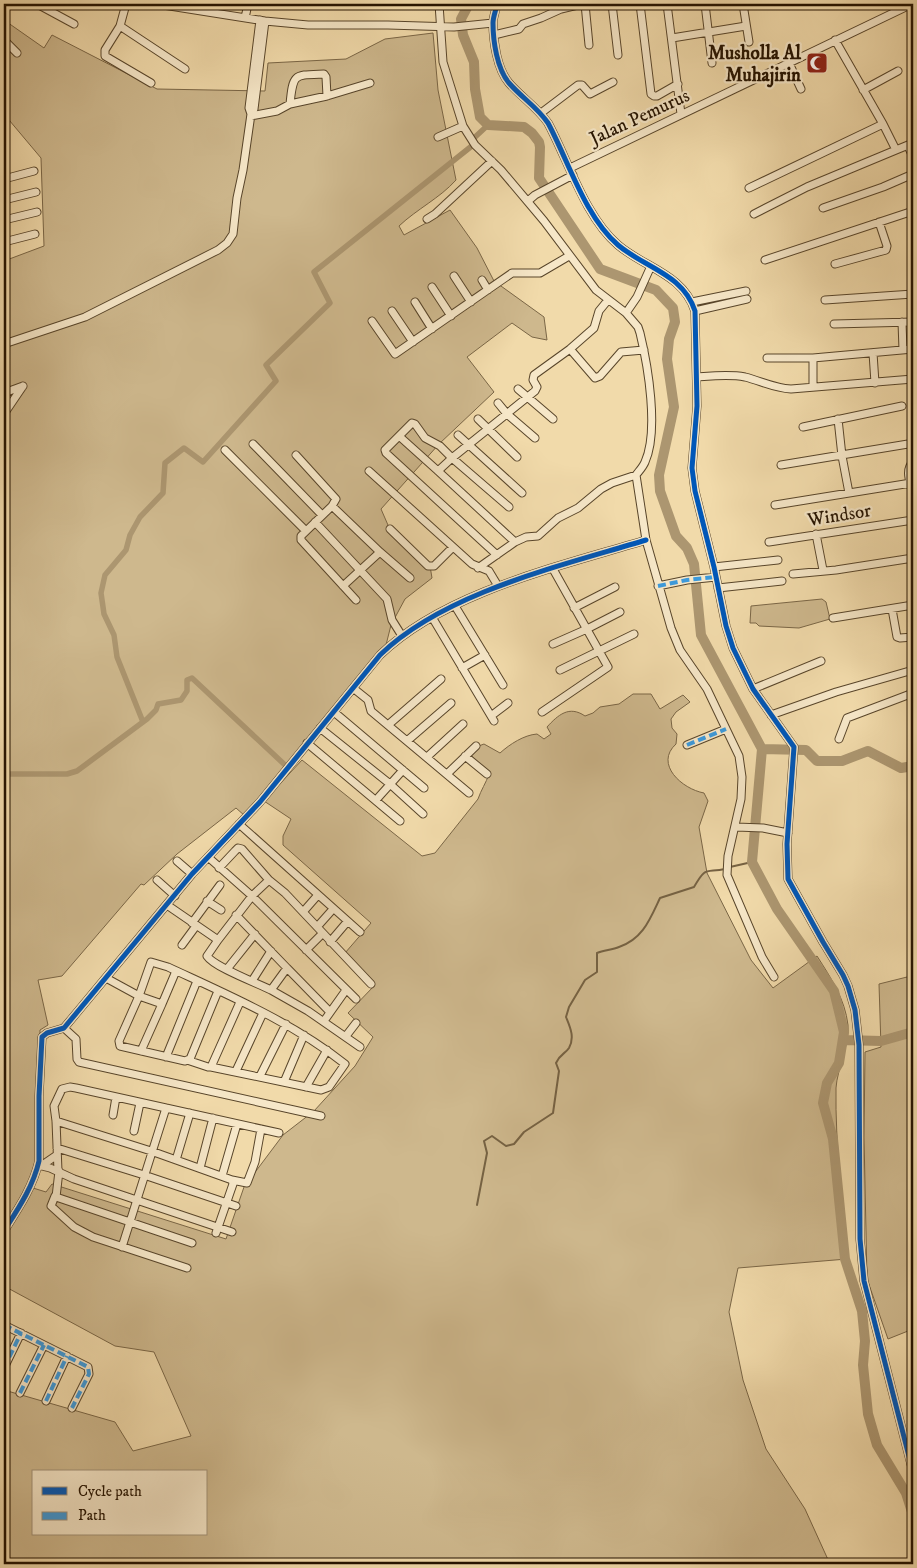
<svg xmlns="http://www.w3.org/2000/svg" width="917" height="1568" font-family="'IM FELL DW Pica',serif">
  <style>
    .green { fill: #ceb88d; stroke: #7a6646; fill-rule: evenodd }
    .lines { fill: none; stroke-linecap: round; stroke-linejoin: round }
    .stream { stroke: #766243; stroke-width: 2 }
    .canal { stroke: #ac9670; stroke-width: 5.5 }
    .river { stroke: #ac9670; stroke-width: 10 }
    .minor-casing { stroke: #58452a; stroke-width: 9 }
    .minor { stroke: #f6e7c8; stroke-width: 7 }
    .quiet { stroke: #3c9adc; stroke-width: 4; stroke-dasharray: 8 4; stroke-linecap: butt }
    .cycleway-casing { stroke: #f6e7c8; stroke-width: 8 }
    .cycleway { stroke: #0057b8; stroke-width: 5 }
    .labels { text-anchor: middle; stroke-width: 4.5; stroke-linejoin: round; paint-order: stroke }
    .poi-label { font-size: 19px; font-weight: bold; fill: #251300; stroke: #f6e7c8; text-anchor: end }
    .street-label { font-size: 19px; fill: #251300; stroke: #f6e7c8 }
  </style>
  <rect width="100%" height="100%" fill="#f1daaa"/>
  <filter id="stains"><feTurbulence type="fractalNoise" baseFrequency=".004" numOctaves="4"/><feColorMatrix values="0 0 0 0 .2 0 0 0 0 .09 0 0 0 0 .02 0 0 0 .5 -.17"/></filter>
  <radialGradient id="worn" r=".72"><stop offset=".6" stop-color="#630" stop-opacity="0"/><stop offset="1" stop-color="#630" stop-opacity=".3"/></radialGradient>
  <path class="green" d="M4,20L44,48L52,35L157,89L265,91L268,63L346,59L385,39L433,33L438,90L456,180C440,198 417,209 399,226L404,235L450,210L477,248L494,281L544,317L547,340L532,337L512,323L467,357L494,392L439,444L381,509L391,532L430,566L432,578L405,599L391,625L386,645L245,816L236,808L177,854L144,885L141,884L62,976L38,980L48,1025L40,1030L37,1160L33,1179L4,1228V261L44,246L41,158L4,114Z
    M822,599L826,602L830,619L799,628L759,626L756,623H750L751,606Z
    M633,694H651L660,709L683,695L690,702L676,712L671,719L672,728L677,734L676,744C654,764 682,789 704,793L708,801L699,827L707,873L751,960L773,988L817,956C831,978 845,999 848,1025C850,1042 837,1070 836,1088C835,1145 843,1203 847,1259L738,1268L729,1312L743,1380L766,1449L805,1509L830,1564H4V1390L115,1422L133,1451L191,1436L154,1352L115,1346L4,1286V1239L33,1188L46,1192L52,1184L226,1239L244,1187L283,1135L314,1111L355,1066L373,1037L348,1013L374,986L345,953L371,923L283,845V836L291,819L264,801L302,760L422,856L435,853L478,799C481,790 486,783 489,774L475,761L470,753L476,747L484,744L500,753C510,744 524,735 537,734L544,739L551,734L547,727C558,715 569,705 585,716L593,713L600,707L619,704ZM34,1472H206V1534H34Z
    M907,977L913,978V1329L888,1339L867,1279L864,1137L865,1052L881,1047L879,984Z"/>
  <g class="lines">
    <path class="stream" d="M730,867L752,862
      M477,1205L487,1153L484,1141L492,1136L506,1146L514,1144L524,1132L553,1113L559,1071L556,1063C560,1054 565,1054 569,1048C575,1037 570,1027 566,1017L569,1007L585,980L597,972V953C604,950 612,950 619,947C643,939 650,919 660,898L694,887C706,866 705,873 725,869"/>
    <path class="canal" d="M143,722L117,657L114,635L104,614L101,593L105,575L126,550L130,535L140,517L163,493L165,463L184,448L203,462L276,381L266,365L330,303L314,272L473,145L474,138L488,125
      M4,774H67L77,771L147,719L156,710L158,704L181,700L187,691V680L192,678L285,765"/>
    <path class="river" d="M469,4L461,19L463,35L474,62L475,89L480,117L488,125L524,127L532,133L539,142L540,147L539,178L600,269L656,290L673,308L675,322L669,339L667,359L674,407L659,475L660,491L676,536L687,548L694,564L701,635L762,749L752,862L777,909L834,991L844,1032L839,1063L827,1083L823,1103L833,1139L845,1259L862,1311L865,1341L863,1365L868,1414L877,1445L906,1493L913,1515
      M762,749L806,750L817,761H842L868,751L901,768L913,766
      M843,1040L881,1041L913,1032"/>
    <g class="minor-casing">
      <path id="minor" d="M37,4L74,24
        M126,4L120,26L105,50V56L151,83
        M157,4L265,21L308,25H388L454,27L493,23
        M439,4L443,62L463,126L475,145L501,170L544,221L596,290L626,313L638,327L640,333C648,366 659,431 645,462C643,467 639,471 636,475L646,540L671,628L680,650L707,689L739,756L742,777L741,799L728,856L727,875L762,957L774,977
        M497,4C496,10 493,17 493,23C493,41 497,69 509,83C521,97 537,107 548,123C568,160 585,217 618,245C645,268 683,274 695,311L697,406L692,468L695,491L714,567L726,626L733,648L753,689L794,747L787,844L788,879L823,942L843,975L848,986L855,1010L859,1045L860,1239L864,1281L913,1472
        M585,4L589,45
        M612,4L618,55
        M640,4L651,94L654,96H657L678,84
        M667,4L681,114
        M705,4L712,63
        M743,4L749,42
        M245,18L248,4
        M120,26L185,69
        M494,35L519,29L523,24L541,18L561,9L582,4
        M672,38L746,26
        M4,40L17,53
        M789,63L801,89
        M863,90L898,71
        M290,104C293,73 294,75 324,74L326,77L327,96
        M541,113L578,85H582L590,94L613,82
        M251,114L249,108L260,20
        M251,116L277,111L290,104L327,96L370,83
        M438,137L463,126
        M908,146L913,157
        M896,150L913,143
        M570,168L912,4
        M4,179L34,171
        M749,188L883,124
        M4,200L36,192
        M528,201L535,195L573,175
        M823,208L883,187L913,174
        M754,214L807,187L896,150L883,124L835,40
        M427,219L435,214L492,161
        M4,220L37,212
        M4,242L35,234
        M765,260L913,211
        M835,264L886,250L887,246L879,222
        M454,276L471,302
        M482,280L488,290
        M432,287L451,316
        M825,300L913,294
        M415,302L432,329
        M692,302L746,291
        M392,311L413,342
        M695,311L747,299
        M626,313L637,297L651,266
        M372,321L395,354L512,273H540L569,256
        M902,322L903,350
        M834,324L913,322
        M4,344L85,317L218,250L227,243L233,234L237,198L243,170L251,114L254,109L265,21
        M570,349L595,378L600,376L621,352L644,350
        M873,353L875,383
        M767,358H813
        M697,377C712,376 729,374 745,377C761,381 774,388 791,389L913,379
        M813,387V358L913,349
        M518,389L553,419
        M4,393L23,386
        M498,403L507,414L535,438
        M4,414L23,386
        M478,419L517,457
        M838,419L842,456L849,493
        M803,427L902,406
        M458,435L522,493
        M399,436L438,471
        M253,444L322,515
        M225,450L306,531
        M296,455L336,499L332,506L301,536V540L356,600
        M913,462C904,470 911,484 913,495
        M781,465L908,444
        M369,471L472,564L489,571L498,586
        M775,505L911,483
        M332,506L380,552L410,578
        M509,507L452,458L438,471L515,542
        M315,522L387,599L392,620L402,636
        M390,529L428,566H434L453,547
        M816,534L823,570
        M769,542L913,520
        M497,555L386,453L385,450L412,423L415,424L425,438L440,446L452,458L535,391L537,387L533,380L534,375L570,349L594,328L599,311L608,300
        M714,567L778,560
        M478,568L515,542L526,537L538,536L558,518L578,508L601,489L612,483L636,475
        M793,574L836,570L913,558
        M343,586L380,552
        M658,586L687,580L716,577
        M718,588L782,581
        M455,606L503,685
        M574,608L615,587
        M892,609L897,637L900,638L913,637
        M432,617L494,721
        M833,618L913,605
        M553,644L587,629L620,612
        M462,668L485,655
        M560,670L634,634
        M353,688L368,700L371,711L469,793
        M753,689L821,661
        M334,712L424,788
        M542,712L608,667L553,569
        M771,715L836,692L913,670
        M491,716L508,703
        M388,725L441,679
        M320,728L390,784L423,814
        M839,739L847,718L913,693
        M407,741L451,703
        M307,743L400,821
        M687,745L726,729
        M465,756L487,774
        M427,757L463,724
        M447,774L476,746
        M376,800L403,770
        M239,824L360,932
        M736,827L763,828L788,833
        M208,857L252,896L356,999
        M177,861L192,874
        M219,868L235,851L238,848L242,849L269,880L285,893L371,984
        M157,880L175,896
        M207,901L221,910
        M167,905L218,940L252,896L269,880
        M303,912L317,896
        M192,923L220,885
        M317,927L333,909
        M218,940L207,956C214,967 257,983 271,990L287,968L236,915
        M330,942L347,922
        M182,945L196,926
        M306,950L322,934
        M287,968L330,1012
        M227,969L255,934
        M106,978L139,996L119,1041L120,1046L185,1061L190,1059L218,991
        M252,981L271,951
        M271,990L308,1011L360,1047
        M162,1004L176,971
        M324,1021L346,990
        M64,1028L76,1039L77,1059L79,1062L321,1116
        M346,1036L356,1023
        M141,1051L162,1004L139,996L151,962L168,967C228,995 292,1022 345,1064L329,1087L321,1090L211,1067
        M166,1057L197,981
        M187,1060L208,1067H211L240,1002
        M236,1071L263,1013
        M260,1076L286,1024
        M284,1082L304,1035
        M306,1087L327,1050
        M166,1108L279,1133
        M113,1115L116,1097
        M56,1121L151,1151L232,1180L233,1184L216,1233
        M134,1131L140,1103
        M57,1148L144,1175L236,1206
        M176,1160L190,1113
        M38,1165L50,1168L74,1179L232,1232
        M41,1166L57,1155
        M200,1168L213,1118
        M58,1171L56,1121L54,1106L62,1089L70,1087L76,1088L166,1108L122,1247
        M59,1171L56,1197L192,1243
        M222,1176L237,1124
        M232,1180L247,1183L255,1162L261,1129
        M55,1196L51,1206L74,1227L93,1237L187,1268
        M4,1231C18,1209 33,1187 39,1161V1096L42,1037L47,1033L64,1028L192,874L260,802L380,655C445,592 561,566 646,540
        M4,1325L88,1367L89,1374L72,1408
        M4,1368L21,1333
        M20,1393L44,1345
        M46,1401L67,1356"/>
    </g>
    <use href="#minor" class="minor"/>
    <path class="quiet" d="M658,586L687,580L716,577
      M687,745L726,729
      M4,1325L88,1367L89,1374L72,1408
      M4,1368L21,1333
      M20,1393L44,1345
      M46,1401L67,1356"/>
    <g class="cycleway-casing">
      <path id="cycleway" d="M497,4C496,10 493,17 493,23C493,41 497,69 509,83C521,97 537,107 548,123C568,160 585,217 618,245C645,268 683,274 695,311L697,406L692,468L695,491L714,567L726,626L733,648L753,689L794,747L787,844L788,879L823,942L843,975L848,986L855,1010L859,1045L860,1239L864,1281L913,1472
        M4,1231C18,1209 33,1187 39,1161V1096L42,1037L47,1033L64,1028L192,874L260,802L380,655C445,592 561,566 646,540"/>
    </g>
    <use href="#cycleway" class="cycleway"/>
  </g>
  <defs>
    <g id="mosque-square" transform="scale(1.125)"><rect x="-9" y="-9" width="18" height="18" rx="4" fill="#8f2418" stroke="#f6e7c8"/><path d="M3.5-4.9A6 6 0 1 0 3.5 4.9A5 5 0 1 1 3.5-4.9Z" fill="#fff"/></g>
  </defs>
  <g fill-rule="evenodd">
    <use href="#mosque-square" x="817" y="63"/>
  </g>
  <g class="labels">
    <g class="poi-label">
      <text x="801" y="59">Musholla Al<tspan x="801" dy="22">Muhajirin</tspan></text>
    </g>
    <g class="street-label">
      <text transform="translate(639 116) rotate(-25)" y="7">Jalan Pemurus</text>
      <text transform="translate(839 514) rotate(-9)" y="7">Windsor</text>
    </g>
  </g>
  <rect width="917" height="1568" fill="none" stroke="#f1daaa" stroke-width="20"/>
  <rect x="5" y="5" width="907" height="1558" fill="none" stroke="#251300" stroke-width="2.5"/>
  <rect x="10" y="10" width="897" height="1548" fill="none" stroke="#251300"/>
  <rect x="32" y="1470" width="175" height="65" fill="#f6e7c8" stroke="#a29278"/>
  <rect x="42" y="1487" width="25" height="8" fill="#0057b8" stroke="#a29278"/>
  <text x="78" y="1496" font-size="15" fill="#251300">Cycle path</text>
  <rect x="42" y="1512" width="25" height="8" fill="#3c9adc" stroke="#a29278"/>
  <text x="78" y="1520" font-size="15" fill="#251300">Path</text>
  <rect width="100%" height="100%" filter="url(#stains)"/>
  <rect width="100%" height="100%" fill="url(#worn)"/>
</svg>
